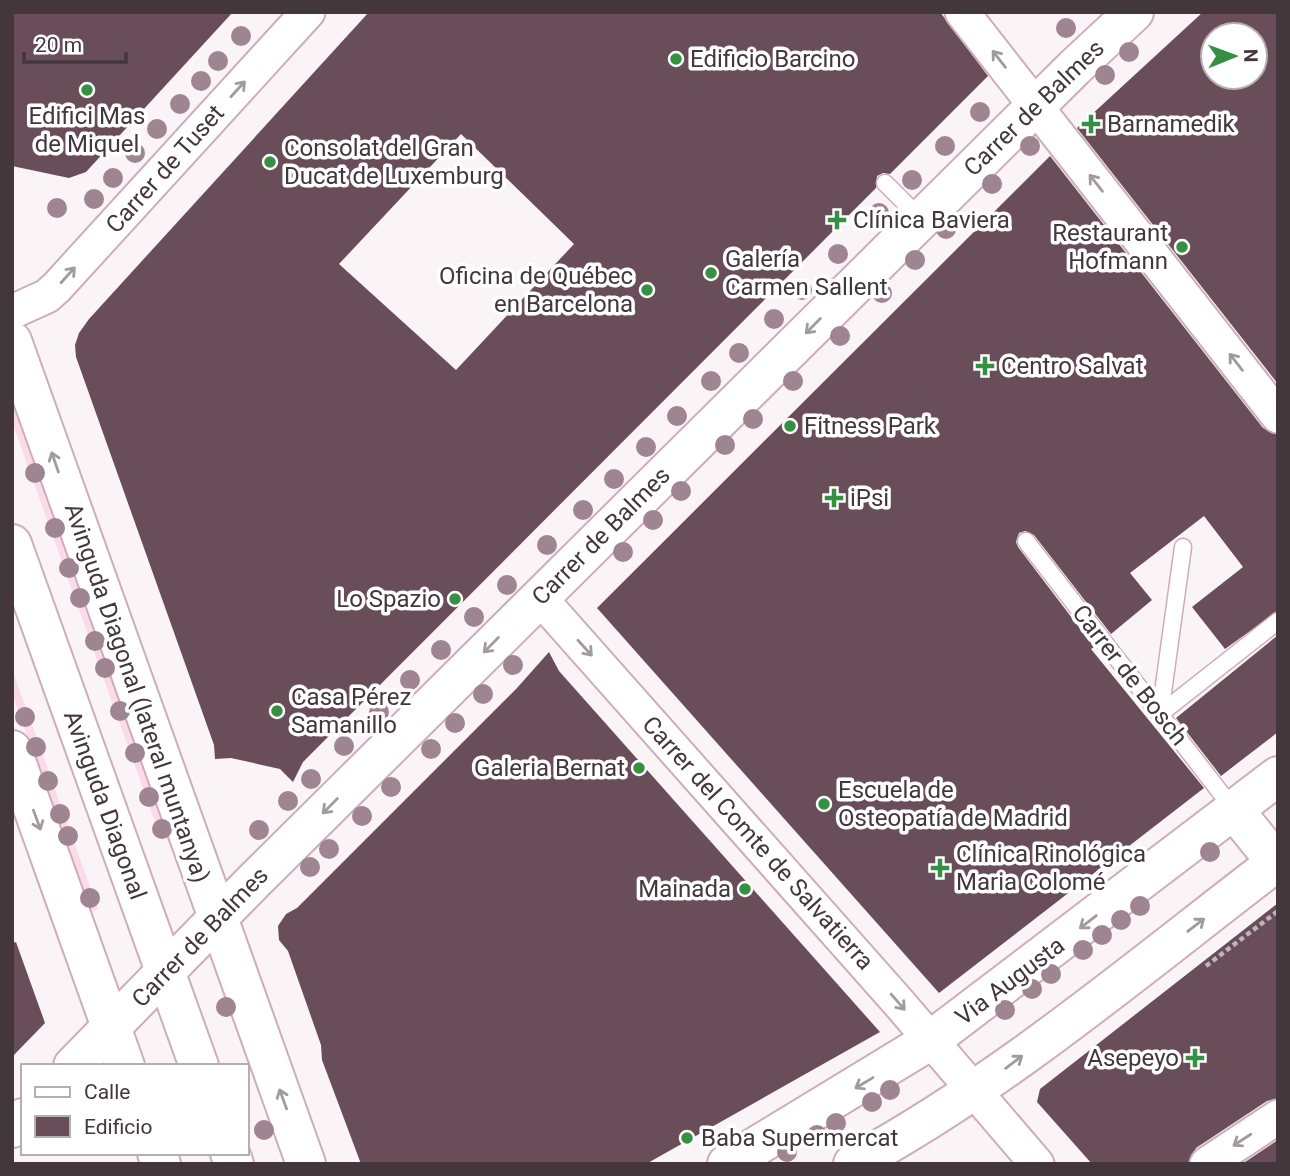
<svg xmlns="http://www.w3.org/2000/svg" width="1290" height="1176" font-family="Roboto,sans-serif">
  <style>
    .green { fill: #fbdbe8 }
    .building { fill: #694e59; fill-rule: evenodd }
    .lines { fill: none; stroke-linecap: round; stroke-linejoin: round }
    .service-casing { stroke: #cdadba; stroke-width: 19 }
    .minor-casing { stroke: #cdadba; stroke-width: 37 }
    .tertiary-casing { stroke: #cdadba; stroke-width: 42 }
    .secondary-casing { stroke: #cdadba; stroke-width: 42 }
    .path { stroke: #beb5b8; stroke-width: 4.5; stroke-dasharray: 5 3.5; stroke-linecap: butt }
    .service { stroke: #fff; stroke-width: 16 }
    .minor { stroke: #fff; stroke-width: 33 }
    .tertiary { stroke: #fff; stroke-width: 38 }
    .secondary { stroke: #fff; stroke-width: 38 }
    .tree { fill: #9f8491 }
    .oneway { stroke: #a29b9e }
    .poi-dot { fill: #359041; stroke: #fff; stroke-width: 2.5 }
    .labels { text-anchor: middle; stroke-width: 7; stroke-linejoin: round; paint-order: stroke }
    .poi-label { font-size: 24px; fill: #44373c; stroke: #fff; text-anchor: start }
    .street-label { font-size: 24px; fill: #44373c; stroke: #fff }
  </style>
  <rect width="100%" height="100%" fill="#fbf4f6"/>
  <path class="green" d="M12,398L169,836L161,839L12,422Z
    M12,669L98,909L90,912L12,693Z"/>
  <path class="building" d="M12,12H233L86,172L69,178L12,166Z
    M369,12H940L988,76L890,174L883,173L877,176L876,188L303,762L293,782L280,769L231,758L215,759L214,745L76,357L75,345L79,333L89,319ZM461,134L574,244L456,370L339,264Z
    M1203,12H1278V384L1077,128ZM1213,35H1255V77H1213Z
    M1050,156L1263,428L1278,435V611L1225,649L1192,607L1243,567L1204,516L1130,573L1152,600L1111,634L1034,535L1025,531L1019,533L1016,542L1018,547L1094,647L1091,649L1204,788L939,993L597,608Z
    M1278,635V732L1221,776L1176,718Z
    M549,652L559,671L880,1032L646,1164H361L322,1060L321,1045L288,951L279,940L278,926L286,914L297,908L517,688Z
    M1278,903V1098L1267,1101L1196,1148L1188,1164H1092L1037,1102L1040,1089Z
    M16,942L45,1023L12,1057V943Z
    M1278,1140V1164H1242Z"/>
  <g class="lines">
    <g class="service-casing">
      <path id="service" d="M885,183L921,219
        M1026,541L1234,810
        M1160,714L1183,547
        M1160,714L1278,621"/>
    </g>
    <g class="minor-casing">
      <path id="minor" d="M962,12L1278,416
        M12,312L47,296L57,287L308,12
        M539,597L899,1003L1037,1164
        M1207,1164L1278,1117"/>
    </g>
    <g class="tertiary-casing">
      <path id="tertiary" d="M12,341L306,1164
        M12,750L125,1066
        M157,1153L161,1164"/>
    </g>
    <g class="secondary-casing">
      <path id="secondary" d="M12,544L199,1066
        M1234,810L1276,862
        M73,1066L253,882L1074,68L1134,12
        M12,1128L23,1118
        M230,1153L234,1164
        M727,1164L931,1040L1278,776
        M853,1164C1006,1081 1140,966 1278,861"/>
    </g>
    <path class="path" d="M1206,966L1278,911"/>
    <use href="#service" class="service"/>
    <use href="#minor" class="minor"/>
    <use href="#tertiary" class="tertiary"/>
    <use href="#secondary" class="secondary"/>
  </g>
  <g class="tree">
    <circle cx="1066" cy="28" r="10"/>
    <circle cx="241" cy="36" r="10"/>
    <circle cx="1129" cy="52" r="10"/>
    <circle cx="218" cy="61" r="10"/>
    <circle cx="1105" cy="75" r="10"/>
    <circle cx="201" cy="81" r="10"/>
    <circle cx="180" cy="104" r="10"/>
    <circle cx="980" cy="112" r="10"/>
    <circle cx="157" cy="129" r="10"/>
    <circle cx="945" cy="146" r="10"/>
    <circle cx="1030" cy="146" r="10"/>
    <circle cx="135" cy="153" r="10"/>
    <circle cx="113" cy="178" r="10"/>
    <circle cx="912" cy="180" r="10"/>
    <circle cx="992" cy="184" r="10"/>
    <circle cx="94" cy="199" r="10"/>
    <circle cx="57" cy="208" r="10"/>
    <circle cx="879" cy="213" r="10"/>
    <circle cx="946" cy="229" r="10"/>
    <circle cx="838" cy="254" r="10"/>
    <circle cx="915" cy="260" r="10"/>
    <circle cx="802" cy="290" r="10"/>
    <circle cx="882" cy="293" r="10"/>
    <circle cx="774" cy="319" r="10"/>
    <circle cx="840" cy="336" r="10"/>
    <circle cx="739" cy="353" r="10"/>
    <circle cx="711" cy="381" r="10"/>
    <circle cx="793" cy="381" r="10"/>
    <circle cx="677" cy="416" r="10"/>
    <circle cx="753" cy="419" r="10"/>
    <circle cx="725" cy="445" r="10"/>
    <circle cx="646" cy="447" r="10"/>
    <circle cx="35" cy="473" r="10"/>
    <circle cx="614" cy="479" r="10"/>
    <circle cx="681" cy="491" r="10"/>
    <circle cx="583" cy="510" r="10"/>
    <circle cx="653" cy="520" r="10"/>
    <circle cx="55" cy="528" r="10"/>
    <circle cx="547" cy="545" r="10"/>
    <circle cx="623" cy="552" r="10"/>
    <circle cx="69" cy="568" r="10"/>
    <circle cx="507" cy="585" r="10"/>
    <circle cx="80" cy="598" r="10"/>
    <circle cx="474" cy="617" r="10"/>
    <circle cx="95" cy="641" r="10"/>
    <circle cx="441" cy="650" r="10"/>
    <circle cx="513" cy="665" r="10"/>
    <circle cx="105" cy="668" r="10"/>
    <circle cx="410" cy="680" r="10"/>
    <circle cx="483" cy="694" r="10"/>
    <circle cx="120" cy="711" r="10"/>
    <circle cx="379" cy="712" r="10"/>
    <circle cx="25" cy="717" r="10"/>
    <circle cx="455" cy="723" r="10"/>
    <circle cx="344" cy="746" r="10"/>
    <circle cx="36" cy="747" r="10"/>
    <circle cx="431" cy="749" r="10"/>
    <circle cx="135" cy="753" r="10"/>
    <circle cx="311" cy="779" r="10"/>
    <circle cx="48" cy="781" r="10"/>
    <circle cx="391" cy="787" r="10"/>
    <circle cx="149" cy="797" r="10"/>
    <circle cx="288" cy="801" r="10"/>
    <circle cx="60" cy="814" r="10"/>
    <circle cx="362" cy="816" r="10"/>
    <circle cx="162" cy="829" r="10"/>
    <circle cx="259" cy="830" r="10"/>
    <circle cx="68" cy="836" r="10"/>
    <circle cx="329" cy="849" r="10"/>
    <circle cx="1210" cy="852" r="10"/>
    <circle cx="310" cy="867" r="10"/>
    <circle cx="90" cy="898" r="10"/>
    <circle cx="1140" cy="906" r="10"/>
    <circle cx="1121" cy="920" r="10"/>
    <circle cx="1102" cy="935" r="10"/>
    <circle cx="1083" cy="950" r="10"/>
    <circle cx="1051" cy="974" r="10"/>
    <circle cx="1032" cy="989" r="10"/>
    <circle cx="226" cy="1007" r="10"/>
    <circle cx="1005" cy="1010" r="10"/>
    <circle cx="890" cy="1090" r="10"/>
    <circle cx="872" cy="1102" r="10"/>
    <circle cx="836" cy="1123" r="10"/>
    <circle cx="264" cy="1130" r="10"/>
    <circle cx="817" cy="1135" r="10"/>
    <circle cx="787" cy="1152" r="10"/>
  </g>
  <defs><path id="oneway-shaft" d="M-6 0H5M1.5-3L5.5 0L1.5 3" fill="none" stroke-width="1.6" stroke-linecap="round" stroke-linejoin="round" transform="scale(1.75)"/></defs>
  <g class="oneway">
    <use href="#oneway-shaft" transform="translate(999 59) rotate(-128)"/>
    <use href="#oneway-shaft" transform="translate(238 89) rotate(-48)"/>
    <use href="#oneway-shaft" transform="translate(1096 183) rotate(-128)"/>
    <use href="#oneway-shaft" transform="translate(68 275) rotate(-48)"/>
    <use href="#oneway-shaft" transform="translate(813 326) rotate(135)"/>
    <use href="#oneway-shaft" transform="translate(1236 362) rotate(-128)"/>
    <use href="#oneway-shaft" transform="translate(55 462) rotate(-109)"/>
    <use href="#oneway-shaft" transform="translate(491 645) rotate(135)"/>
    <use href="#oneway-shaft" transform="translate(585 648) rotate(48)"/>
    <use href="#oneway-shaft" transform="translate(330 806) rotate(135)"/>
    <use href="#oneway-shaft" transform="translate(37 820) rotate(70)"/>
    <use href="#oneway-shaft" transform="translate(1088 922) rotate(142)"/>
    <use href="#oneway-shaft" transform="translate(1196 925) rotate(-38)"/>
    <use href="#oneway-shaft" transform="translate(898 1002) rotate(49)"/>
    <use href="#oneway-shaft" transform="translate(1014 1062) rotate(-37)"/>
    <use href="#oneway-shaft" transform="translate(864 1083) rotate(149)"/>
    <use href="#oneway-shaft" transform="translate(283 1099) rotate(-110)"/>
    <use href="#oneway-shaft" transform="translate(1242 1140) rotate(147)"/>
  </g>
  <g class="poi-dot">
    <circle cx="676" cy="59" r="7"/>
    <circle cx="87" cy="90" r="7"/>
    <path d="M1087.5 113.5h7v7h7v7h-7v7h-7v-7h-7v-7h7z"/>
    <circle cx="270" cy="162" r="7"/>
    <path d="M833.5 209.5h7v7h7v7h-7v7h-7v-7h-7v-7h7z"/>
    <circle cx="1182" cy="247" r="7"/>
    <circle cx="711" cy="273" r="7"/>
    <circle cx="647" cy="290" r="7"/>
    <path d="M981.5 355.5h7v7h7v7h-7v7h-7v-7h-7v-7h7z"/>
    <circle cx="790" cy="426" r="7"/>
    <path d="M830.5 487.5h7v7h7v7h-7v7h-7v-7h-7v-7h7z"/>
    <circle cx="455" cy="599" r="7"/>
    <circle cx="277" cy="711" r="7"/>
    <circle cx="639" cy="768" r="7"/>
    <circle cx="824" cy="804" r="7"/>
    <path d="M936.5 857.5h7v7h7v7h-7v7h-7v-7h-7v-7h7z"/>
    <circle cx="745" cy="889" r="7"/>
    <path d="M1191.5 1047.5h7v7h7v7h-7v7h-7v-7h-7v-7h7z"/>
    <circle cx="687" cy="1138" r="7"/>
  </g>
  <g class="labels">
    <g class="poi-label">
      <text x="690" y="67">Edificio Barcino</text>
      <text x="87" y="124" text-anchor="middle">Edifici Mas<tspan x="87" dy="28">de Miquel</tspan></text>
      <text x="1107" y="132">Barnamedik</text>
      <text x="284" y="156">Consolat del Gran<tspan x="284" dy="28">Ducat de Luxemburg</tspan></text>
      <text x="853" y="228">Clínica Baviera</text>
      <text x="1168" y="241" text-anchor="end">Restaurant<tspan x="1168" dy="28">Hofmann</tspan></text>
      <text x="725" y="267">Galería<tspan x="725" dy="28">Carmen Sallent</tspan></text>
      <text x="633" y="284" text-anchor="end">Oficina de Québec<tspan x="633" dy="28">en Barcelona</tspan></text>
      <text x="1001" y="374">Centro Salvat</text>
      <text x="804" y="434">Fitness Park</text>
      <text x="850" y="506">iPsi</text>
      <text x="441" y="607" text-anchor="end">Lo Spazio</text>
      <text x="291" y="705">Casa Pérez<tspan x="291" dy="28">Samanillo</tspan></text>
      <text x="625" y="776" text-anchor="end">Galeria Bernat</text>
      <text x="838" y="798">Escuela de<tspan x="838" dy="28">Osteopatía de Madrid</tspan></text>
      <text x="956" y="862">Clínica Rinológica<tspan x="956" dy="28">Maria Colomé</tspan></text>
      <text x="731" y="897" text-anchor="end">Mainada</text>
      <text x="1179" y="1066" text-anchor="end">Asepeyo</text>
      <text x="701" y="1146">Baba Supermercat</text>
    </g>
    <g class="street-label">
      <text transform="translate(1034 108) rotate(-44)" y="8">Carrer de Balmes</text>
      <text transform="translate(165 169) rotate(-48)" y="8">Carrer de Tuset</text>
      <text transform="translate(601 536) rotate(-45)" y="8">Carrer de Balmes</text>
      <text transform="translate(1130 675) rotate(52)" y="8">Carrer de Bosch</text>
      <text transform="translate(137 693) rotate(71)" y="8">Avinguda Diagonal (lateral muntanya)</text>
      <text transform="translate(105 805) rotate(70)" y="8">Avinguda Diagonal</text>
      <text transform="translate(758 843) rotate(48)" y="8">Carrer del Comte de Salvatierra</text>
      <text transform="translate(200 937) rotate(-46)" y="8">Carrer de Balmes</text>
      <text transform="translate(1010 981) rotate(-37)" y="8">Via Augusta</text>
    </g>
  </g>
  <rect width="1290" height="1176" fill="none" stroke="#44373c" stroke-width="28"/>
  <rect x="21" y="1064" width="228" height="91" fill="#ffffff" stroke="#b4afb1" stroke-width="2"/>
  <rect x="35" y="1087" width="35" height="10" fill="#ffffff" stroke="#b4afb1" stroke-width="2"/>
  <text x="84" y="1099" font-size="21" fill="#44373c">Calle</text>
  <rect x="35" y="1116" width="35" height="21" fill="#694e59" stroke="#b4afb1" stroke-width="2"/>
  <text x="84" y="1134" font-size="21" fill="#44373c">Edificio</text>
  <g transform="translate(1234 56) rotate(89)"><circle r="33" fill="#ffffff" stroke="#b4afb1" stroke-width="2"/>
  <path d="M0-5L12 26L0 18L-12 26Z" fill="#359041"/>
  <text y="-10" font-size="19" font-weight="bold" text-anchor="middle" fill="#44373c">N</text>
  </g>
  <path d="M24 52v10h102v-10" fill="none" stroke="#44373c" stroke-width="3.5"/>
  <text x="35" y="52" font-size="21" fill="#44373c" stroke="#ffffff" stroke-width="5" paint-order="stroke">20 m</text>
</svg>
